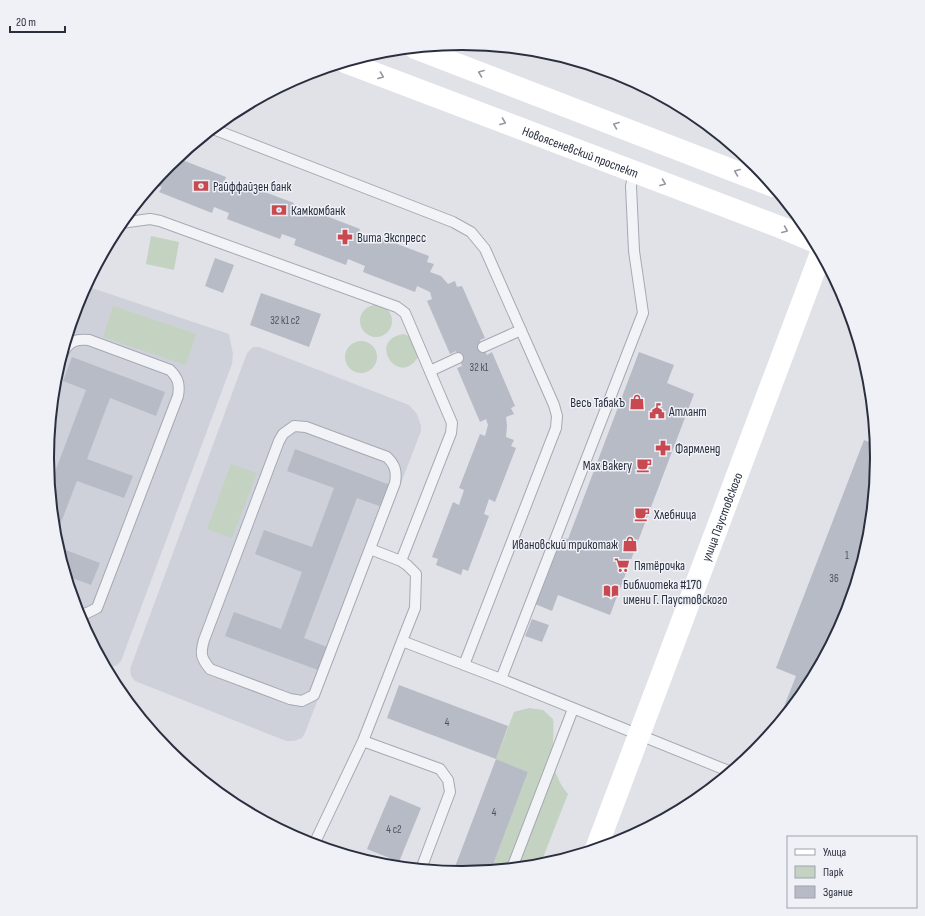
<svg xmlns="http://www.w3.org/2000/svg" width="925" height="916" font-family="'Sofia Sans Condensed',sans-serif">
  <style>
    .built { fill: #ced1da }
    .green { fill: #c4d2c1 }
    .building { fill: #b7bbc5 }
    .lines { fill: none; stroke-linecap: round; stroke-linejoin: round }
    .lane-casing { stroke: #a5a9b2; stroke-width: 12 }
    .lane { stroke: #f2f3f7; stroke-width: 10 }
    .secondary { stroke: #fff; stroke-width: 22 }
    .oneway { stroke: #94979f }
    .labels { text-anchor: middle; stroke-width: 3; stroke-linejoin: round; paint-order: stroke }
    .number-label { font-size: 11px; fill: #4c5260 }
    .street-label { font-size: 13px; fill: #292f3f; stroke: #eff1f6 }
    .poi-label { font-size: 13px; fill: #292f3f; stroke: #eff1f6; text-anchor: start }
    .rim { fill: none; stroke: #292f3f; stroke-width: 2 }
  </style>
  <rect width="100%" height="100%" fill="#e0e2e8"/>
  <path class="built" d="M86,286L229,334L233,354L232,364L229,372L121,661L117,665L110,668H106L79,617L55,539L48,458L56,377L79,299Z
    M253,347H259L409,405L417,414L421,426V431L305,733L302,738L294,741H286L135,681L131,676L130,669L247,353Z"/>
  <path class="green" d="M151,236L179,242L174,270L146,264Z
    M360 321a16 16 0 1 1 32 0a16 16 0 1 1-32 0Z
    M113,306L196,334L186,365L103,337Z
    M404,334L411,337L418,357C398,389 366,339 404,334Z
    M345 357a16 16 0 1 1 32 0a16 16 0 1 1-32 0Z
    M231,464L257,473L232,538L207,529Z
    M529,708L543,710L553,719C555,738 549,761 558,778C560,784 564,789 568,794L540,865L491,870L528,772L496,759L514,712Z"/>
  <path class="building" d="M177,158L226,177L224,183L239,189L241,183L294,203L291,209L306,214L308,209L360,229L358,235L375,241L376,236L429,256L427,262L434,264L430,272L441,276L448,284L455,281L457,287L462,286L485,338L480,340L483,347L487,355L492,352L515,406L511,408L514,414L506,417L507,426L506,437L514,440L511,446L516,448L495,502L489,499L484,514L489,516L468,571L463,569L461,575L436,565L438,559L432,557L453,502L459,505L464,490L459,488L480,434L485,436L488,425L486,419L480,422L457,368L462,366L456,351L450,354L427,301L432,299L430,292L417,286L415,292L363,272L365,266L348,259L346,265L294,245L296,239L282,234L280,239L227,219L229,213L214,207L212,213L159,192L162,187L153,185L169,164Z
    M215,258L234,265L223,293L205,286Z
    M261,293L321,314L309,347L250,325Z
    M639,352L674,365L667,383L694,394L610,615L558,595L552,611L535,604L560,537L568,539Z
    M72,357L165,392L156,416L110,398L87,459L133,476L124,498L77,481L55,538L50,485L86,390L63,381Z
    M864,440L876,445L877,458L869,539L846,617L807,689L776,727L796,676L776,668Z
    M295,449L390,485L382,507L357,498L304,638L327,647L318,670L225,636L234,612L281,629L302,572L255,554L264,530L312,547L334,488L287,471Z
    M58,547L100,563L91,585L67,576Z
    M532,619L549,625L542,642L525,636Z
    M399,685L508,726L496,759L387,718Z
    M496,759L528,772L491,870L462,873L453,872Z
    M390,795L421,808L399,862L367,849Z"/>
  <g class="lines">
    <g class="lane-casing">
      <path id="lane" d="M213,129L453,222L471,232L485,249L554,405L557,416L556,428L464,665
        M121,223L150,219L160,221L397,307L405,313L452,423L451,433L401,561L407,565L416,574L415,608L402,641L363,741L316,840L311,844
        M483,347L521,330
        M63,353C69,341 76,339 89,340L170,370C178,378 180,384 178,396L97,608L85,614L78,613
        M430,371L458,358
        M294,426L306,427L387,457C395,465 397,471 395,483L314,695L302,701L290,699L210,669C201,658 200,654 204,640L279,441L283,434Z
        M370,549L401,561
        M402,641L501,679L731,772
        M501,679L643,313L634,251L631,186L634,172
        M363,741L440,769L448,780L450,792L421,869
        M512,868L573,709"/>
    </g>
    <use href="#lane" class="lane"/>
    <g class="secondary">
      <path d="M415,48L773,186"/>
      <path id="s1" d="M345,62L780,227L816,242"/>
      <path id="s2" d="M596,849L821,253"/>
    </g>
  </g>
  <defs><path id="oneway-chevron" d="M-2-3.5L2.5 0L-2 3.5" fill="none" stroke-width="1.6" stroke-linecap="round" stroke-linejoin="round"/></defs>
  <g class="oneway">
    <use href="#oneway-chevron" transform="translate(481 73) rotate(-159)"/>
    <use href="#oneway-chevron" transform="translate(381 76) rotate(21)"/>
    <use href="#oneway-chevron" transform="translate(503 122) rotate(21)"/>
    <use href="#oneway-chevron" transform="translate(616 125) rotate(-159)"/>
    <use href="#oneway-chevron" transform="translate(737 172) rotate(-159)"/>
    <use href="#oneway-chevron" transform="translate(663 183) rotate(21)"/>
    <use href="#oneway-chevron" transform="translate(785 230) rotate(23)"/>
  </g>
  <defs>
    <g id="bank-bare" transform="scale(1.2)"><path d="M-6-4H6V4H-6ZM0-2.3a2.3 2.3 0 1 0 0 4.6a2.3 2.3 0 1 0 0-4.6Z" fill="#c84a50" stroke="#eff1f6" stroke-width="2.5" paint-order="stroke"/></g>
    <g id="pharmacy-bare" transform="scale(1.2)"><path d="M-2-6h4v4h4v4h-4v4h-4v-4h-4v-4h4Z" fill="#c84a50" stroke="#eff1f6" stroke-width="2.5" paint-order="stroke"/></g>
    <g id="shop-bare" transform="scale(1.2)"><path d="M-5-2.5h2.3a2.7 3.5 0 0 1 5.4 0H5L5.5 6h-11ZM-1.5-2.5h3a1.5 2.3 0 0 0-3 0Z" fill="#c84a50" stroke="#eff1f6" stroke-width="2.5" paint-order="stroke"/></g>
    <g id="civic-bare" transform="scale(1.2)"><path d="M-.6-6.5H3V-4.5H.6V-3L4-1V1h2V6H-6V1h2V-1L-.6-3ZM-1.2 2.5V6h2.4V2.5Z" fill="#c84a50" stroke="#eff1f6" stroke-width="2.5" paint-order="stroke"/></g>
    <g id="cafe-bare" transform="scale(1.2)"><path d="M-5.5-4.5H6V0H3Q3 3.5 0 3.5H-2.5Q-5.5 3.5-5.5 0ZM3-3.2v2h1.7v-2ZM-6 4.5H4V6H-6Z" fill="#c84a50" stroke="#eff1f6" stroke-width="2.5" paint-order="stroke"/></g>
    <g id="supermarket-bare" transform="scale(1.2)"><path d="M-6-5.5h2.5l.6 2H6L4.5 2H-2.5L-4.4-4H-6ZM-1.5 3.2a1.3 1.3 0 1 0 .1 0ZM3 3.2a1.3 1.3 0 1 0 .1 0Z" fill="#c84a50" stroke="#eff1f6" stroke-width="2.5" paint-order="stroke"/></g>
    <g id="library-bare" transform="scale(1.2)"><path d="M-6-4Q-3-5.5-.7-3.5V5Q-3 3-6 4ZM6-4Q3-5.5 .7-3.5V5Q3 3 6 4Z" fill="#c84a50" stroke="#eff1f6" stroke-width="2.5" paint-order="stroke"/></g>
  </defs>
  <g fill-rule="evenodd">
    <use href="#bank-bare" x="201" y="186"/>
    <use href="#bank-bare" x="279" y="210"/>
    <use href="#pharmacy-bare" x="345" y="237"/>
    <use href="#shop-bare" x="637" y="402"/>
    <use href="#civic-bare" x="657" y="411"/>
    <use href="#pharmacy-bare" x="663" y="448"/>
    <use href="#cafe-bare" x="644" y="465"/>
    <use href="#cafe-bare" x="642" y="514"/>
    <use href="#shop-bare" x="630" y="544"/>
    <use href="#supermarket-bare" x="622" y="565"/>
    <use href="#library-bare" x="611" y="591"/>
  </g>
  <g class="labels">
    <g class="number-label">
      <text x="285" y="324">32 к1 с2</text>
      <text x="479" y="371">32 к1</text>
      <text x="847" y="559">1</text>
      <text x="834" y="582">36</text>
      <text x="447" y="726">4</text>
      <text x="494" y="816">4</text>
      <text x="394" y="833">4 с2</text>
    </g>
    <g class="street-label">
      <text dy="5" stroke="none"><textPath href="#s1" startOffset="252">Новоясеневский проспект</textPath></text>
      <text dy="5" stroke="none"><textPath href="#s2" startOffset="355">улица Паустовского</textPath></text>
    </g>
    <g class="poi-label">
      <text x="213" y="191">Райффайзен банк</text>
      <text x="291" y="215">Камкомбанк</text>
      <text x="357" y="242">Вита Экспресс</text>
      <text x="625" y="407" text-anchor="end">Весь ТабакЪ</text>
      <text x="669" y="416">Атлант</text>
      <text x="675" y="453">Фармленд</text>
      <text x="632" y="470" text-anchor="end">Max Bakery</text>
      <text x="654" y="519">Хлебница</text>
      <text x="618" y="549" text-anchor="end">Ивановский трикотаж</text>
      <text x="634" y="570">Пятёрочка</text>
      <text x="623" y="589">Библиотека #170<tspan x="623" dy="15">имени Г. Паустовского</tspan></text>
    </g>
  </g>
  <path d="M0 0H925V916H0ZM54 458a408 408 0 1 1 816 0a408 408 0 1 1-816 0Z" fill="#eff1f6" fill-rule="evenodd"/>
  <path class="rim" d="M54 458a408 408 0 1 1 816 0a408 408 0 1 1-816 0Z"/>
  <rect x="787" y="836" width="130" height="72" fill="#eff1f6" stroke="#a0a3ad"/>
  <rect x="795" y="849" width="20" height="6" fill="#ffffff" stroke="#a0a3ad"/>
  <text x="823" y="856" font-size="12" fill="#292f3f">Улица</text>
  <rect x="795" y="866" width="20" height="12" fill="#c4d2c1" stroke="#a0a3ad"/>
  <text x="823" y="876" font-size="12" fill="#292f3f">Парк</text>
  <rect x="795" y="886" width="20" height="12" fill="#b7bbc5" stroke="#a0a3ad"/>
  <text x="823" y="896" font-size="12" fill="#292f3f">Здание</text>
  <path d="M10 26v6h55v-6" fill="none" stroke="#292f3f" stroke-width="2"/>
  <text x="16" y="26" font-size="12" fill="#292f3f" stroke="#eff1f6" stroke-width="3" paint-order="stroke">20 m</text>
</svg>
